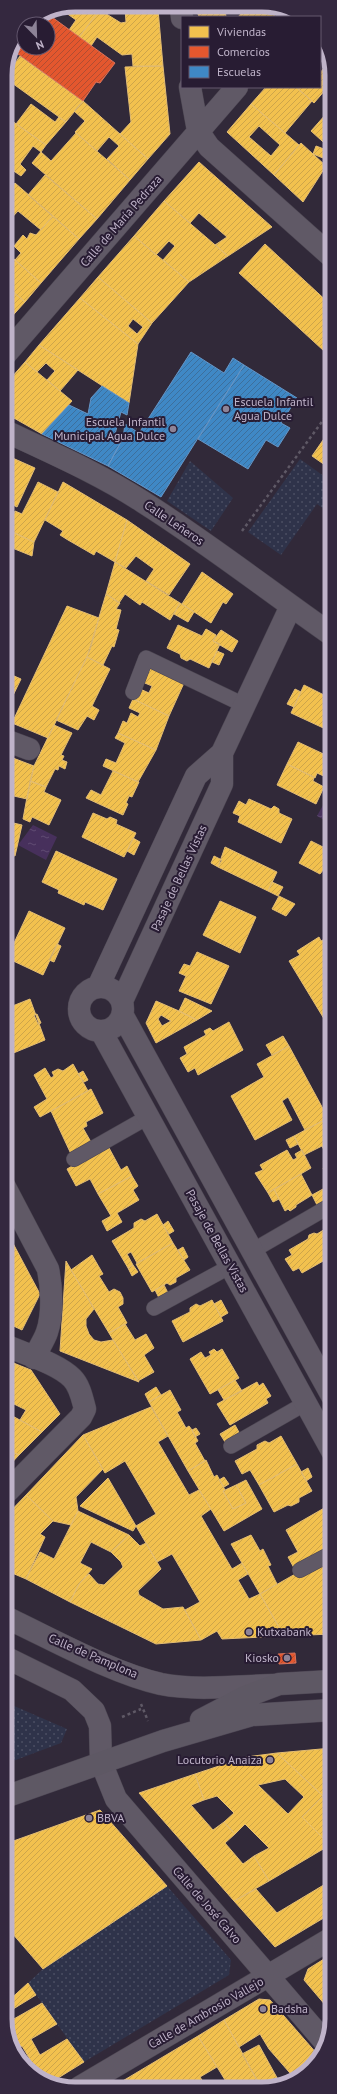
<svg xmlns="http://www.w3.org/2000/svg" width="337" height="2094" font-family="'PT Sans',sans-serif">
  <style>
    .grass { fill: url(#grass-dots) }
    .water { fill: url(#water-ripples) }
    .homes { fill: url(#homes-hatch); stroke: #e3bd73; fill-rule: evenodd }
    .shops { fill: url(#shops-hatch); stroke: #d9735c }
    .schools { fill: url(#schools-hatch); stroke: #6595c6 }
    .lines { fill: none; stroke-linecap: round; stroke-linejoin: round }
    .lane-casing { stroke: #4a4450; stroke-width: 16 }
    .street-casing { stroke: #4a4450; stroke-width: 23 }
    .secondary-casing { stroke: #4b4452; stroke-width: 23 }
    .path { stroke: #5f5966; stroke-width: 2.5; stroke-dasharray: 3 3; stroke-linecap: butt }
    .lane { stroke: #605966; stroke-width: 15 }
    .street { stroke: #605966; stroke-width: 22 }
    .secondary { stroke: #5e5864; stroke-width: 22 }
    .poi-dot { fill: #8d8397; stroke: #281c33; stroke-width: 1.5 }
    .labels { text-anchor: middle; stroke-width: 4; stroke-linejoin: round; paint-order: stroke }
    .street-label { font-size: 12px; fill: #bfb3c9; stroke: #281c33 }
    .poi-label { font-size: 12px; fill: #bfb3c9; stroke: #281c33; text-anchor: start }
    .rim { fill: none; stroke: #bfb3c9; stroke-width: 5 }
  </style>
  <defs>
    <pattern id="grass-dots" width="8" height="8" patternUnits="userSpaceOnUse"><rect width="8" height="8" fill="#2f334a"/><path d="M2 2h.1M6 6h.1" fill="none" stroke="#4b4e63" stroke-width="1.8" stroke-linecap="round"/></pattern>
    <pattern id="water-ripples" width="26" height="14" patternUnits="userSpaceOnUse"><rect width="26" height="14" fill="#47305c"/><path d="M2 4q2-2 4 0t4 0M15 11q2-2 4 0t4 0" fill="none" stroke="#604c72"/></pattern>
    <pattern id="homes-hatch" width="6" height="6" patternUnits="userSpaceOnUse"><rect width="6" height="6" fill="#f2c14e"/><path d="M-1 1l2-2M0 6l6-6M5 7l2-2" fill="none" stroke="#cda54a"/></pattern>
    <pattern id="shops-hatch" width="6" height="6" patternUnits="userSpaceOnUse"><rect width="6" height="6" fill="#e4572e"/><path d="M-1 1l2-2M0 6l6-6M5 7l2-2" fill="none" stroke="#b14d32"/></pattern>
    <pattern id="schools-hatch" width="6" height="6" patternUnits="userSpaceOnUse"><rect width="6" height="6" fill="#3f88c5"/><path d="M-1 1l2-2M0 6l6-6M5 7l2-2" fill="none" stroke="#3d6f9c"/></pattern>
  </defs>
  <rect width="100%" height="100%" fill="#312939"/>
  <path class="grass" d="M14,51L20,56L5,76V70Z
    M300,459L332,482V515L317,504L281,555L248,532Z
    M190,461L233,498L211,531L167,501Z
    M5,1702L67,1729L61,1743L5,1764Z
    M167,1886L231,1960L229,1975L84,2062L28,1983L43,1969Z"/>
  <path class="water" d="M327,798L330,799L327,805L332,808V824L317,816Z
    M33,825L57,837L46,860L18,845Z"/>
  <path class="homes" d="M273,7L276,14L273,17H238L246,8Z
    M273,7H280L281,8L276,14Z
    M198,8H229L198,14Z
    M125,9H158L163,66H133L132,54L122,55L97,37L91,46L79,37L100,10L121,23L126,22Z
    M225,9L226,17H199L198,14Z
    M62,10H100L79,37L69,30L76,20Z
    M320,41L327,57L324,61L320,57Z
    M20,56L83,101L66,122L5,78Z
    M327,64L332,70V82L314,103L296,87H320V73Z
    M163,66L170,134L148,159L120,134L131,122L125,67Z
    M266,87H296L312,101L285,133L251,104Z
    M5,101L11,105L5,113Z
    M83,101L148,159L130,180L107,159L119,146L109,137L97,151L75,132L85,121L74,111Z
    M31,104L55,122L59,117L66,122L46,145L16,124Z
    M251,104L299,145L274,175L227,132ZM259,126L280,145L271,156L249,137Z
    M326,114L332,118V150L311,131Z
    M5,116L46,145L41,152L33,146L20,164L26,170L21,176L5,165V145L10,138L5,135Z
    M76,133L130,180L97,219L32,163L41,152L51,161Z
    M301,143L326,166L303,202L274,175Z
    M316,146L332,152L328,160L313,154Z
    M199,162L272,227L228,256L215,245L227,237L199,213L190,223L164,201Z
    M45,175L97,219L79,239L28,195Z
    M15,183L53,216L41,230L18,211L5,225V195Z
    M164,201L228,256L189,282L163,260L175,246L169,241L156,255L134,236Z
    M53,216L79,239L41,283L15,260L21,253L14,246L23,235L27,239L30,233L36,235Z
    M134,236L189,282L152,323L98,277Z
    M265,244L332,306V343L324,351L239,273Z
    M5,251L41,283L25,302L5,285Z
    M98,277L152,323L138,344L80,298ZM133,319L143,327L137,334L128,326Z
    M5,285L25,302L6,323L5,322Z
    M80,298L138,344L129,403L39,345Z
    M39,345L78,370L60,391L47,380L55,371L46,363L37,372L25,362Z
    M25,362L72,401L42,434L5,413V385Z
    M332,427V470L312,456Z
    M8,456L35,468L17,507L11,504L6,512L12,515L8,523L5,522V463Z
    M38,482L58,492L34,542L6,529L15,511L22,514Z
    M63,482L127,520L115,562L96,551L94,555L68,540L60,535L63,531L45,520Z
    M127,520L190,564L169,595L146,581L154,569L136,556L126,568L115,562Z
    M5,522L8,523L6,529L34,542L32,556L5,545Z
    M115,562L180,603L170,620L142,602L140,605L125,594L119,603L106,594Z
    M202,572L233,594L226,604L223,602L211,623L182,604Z
    M106,594L120,603L116,609L121,610L116,629L119,630L114,647L112,646L103,665L87,657Z
    M180,603L194,612L188,622L174,614Z
    M67,606L99,618L90,650L48,738L12,723Z
    M178,625L202,636L206,629L216,635L213,641L220,644L209,668L190,659L187,661L181,658L180,654L167,648Z
    M221,630L238,641L232,652L213,641Z
    M217,651L224,654L219,665L212,662Z
    M87,657L110,669L92,706L99,710L94,720L87,716L78,730L56,720Z
    M148,665L184,683L169,716L133,699L138,688L149,693L152,686L140,681Z
    M5,672L21,679L5,712Z
    M304,685L326,696L332,695V732L291,713Z
    M295,689L301,692L294,707L287,704Z
    M133,699L169,716L156,750L118,733L123,721L127,723L131,713L138,717L140,713L129,708Z
    M54,725L72,733L61,755L64,756L62,760L67,762L65,769L59,766L58,770L55,769L46,787L30,781L34,766Z
    M118,733L156,750L138,782L103,766L106,759L116,763L125,743L115,738Z
    M298,742L332,758V771L328,778L317,773L315,778L287,764Z
    M5,755L34,766L27,799L5,794Z
    M287,764L314,777L313,781L324,787L316,804L277,785Z
    M113,771L139,782L132,797L129,796L126,803L128,804L123,815L86,798L91,790L101,795Z
    M30,781L46,787L44,792L61,800L49,825L32,817L30,822L23,819Z
    M249,799L271,809L274,806L279,809V813L292,819L281,843L238,822L240,816L233,813L239,801L246,805Z
    M93,813L107,819L110,817L117,820L116,824L136,833L124,857L82,837Z
    M5,821L22,825L15,856L5,853Z
    M133,838L140,842L134,855L127,851Z
    M311,841L327,849L325,853L332,857V859L320,874L299,863Z
    M225,847L277,872L268,891L218,867Z
    M56,851L117,879L103,910L85,902L84,905L58,893L59,890L42,882Z
    M214,856L222,860L218,867L211,863Z
    M272,882L283,887L278,896L268,891Z
    M5,888L10,889L5,905Z
    M279,896L295,904L286,916L272,909Z
    M220,901L256,917L240,953L203,935Z
    M29,911L65,928L43,975L7,958Z
    M332,935V1032L289,961L300,955L297,951L319,937L321,941Z
    M57,944L61,946L54,962L49,960Z
    M197,952L229,966L211,1004L179,991L186,976L179,973L184,964L190,966Z
    M5,964L12,967L7,979H5Z
    M185,998L212,1011L197,1020L179,1011Z
    M30,999L45,1040L11,1054L5,1041V1004L9,1005L10,1007Z
    M156,1001L179,1011L197,1020L156,1043L146,1023ZM161,1015L171,1021L162,1026L158,1019Z
    M37,1014L41,1023L38,1024L34,1015Z
    M229,1022L243,1050L198,1075L195,1068L188,1072L180,1058L187,1054L184,1047L206,1035L204,1031L210,1028L213,1031Z
    M283,1036L289,1046L272,1055L266,1045Z
    M289,1046L328,1118L305,1130L288,1097L282,1101L292,1120L255,1140L231,1096L264,1077L257,1064Z
    M73,1064L88,1091L40,1117L34,1107L47,1099L34,1075L45,1068L51,1078L54,1076L52,1072L58,1069L63,1071Z
    M83,1071L88,1080L84,1082L78,1074Z
    M91,1089L103,1113L86,1122L87,1126L83,1128L91,1142L71,1154L51,1111Z
    M328,1118L332,1124V1184L323,1168L331,1164L322,1146L304,1155L294,1136Z
    M294,1136L298,1144L290,1148L286,1140Z
    M108,1146L121,1170L127,1166L132,1176L98,1194L90,1179L76,1186L67,1169Z
    M287,1150L293,1160L297,1158L295,1154L302,1150L311,1168L268,1193L255,1173L263,1170L260,1165Z
    M301,1174L312,1195L296,1205V1207L290,1211L288,1209L285,1211L274,1189Z
    M132,1176L138,1186L133,1190L139,1200L117,1213L122,1222L107,1231L102,1221L111,1216L98,1194Z
    M274,1189L279,1199L273,1202L268,1193Z
    M323,1189L329,1200L318,1207L312,1195Z
    M157,1214L173,1243L137,1263L131,1252L127,1254L133,1265L128,1268L112,1241L134,1228V1223L141,1219L145,1221Z
    M168,1221L174,1231L169,1234L163,1225Z
    M332,1223V1256L302,1273L299,1268L293,1271L285,1259L292,1255L289,1250L308,1239L309,1235L314,1233L317,1234L330,1226L329,1224Z
    M7,1232L40,1294L22,1330L5,1322V1287L9,1279L5,1278V1233Z
    M173,1243L190,1270L176,1278V1282L170,1285L167,1283L152,1292L136,1264Z
    M183,1247L188,1257L184,1260L178,1250Z
    M92,1255L103,1274L99,1276L109,1292L114,1289L120,1292L123,1298V1304L118,1307L127,1323L109,1333L71,1270Z
    M66,1261L94,1309L86,1319V1326L89,1334L94,1340L101,1342L113,1340L139,1382L60,1351Z
    M133,1265L138,1272L132,1276L128,1268Z
    M332,1278V1295L326,1285L330,1283V1279Z
    M164,1285L168,1293L159,1298L155,1290Z
    M332,1296V1308L327,1299Z
    M212,1300L223,1321L183,1342L172,1321L190,1312V1308L196,1304L200,1306Z
    M221,1300L228,1313L221,1317L214,1304Z
    M125,1324L135,1340L146,1334L154,1348L144,1355L154,1372L138,1381L109,1333Z
    M214,1349L217,1352L222,1349L239,1378L210,1394L190,1359L201,1352L205,1358L211,1355L209,1352Z
    M5,1359L16,1364L5,1387Z
    M16,1364L31,1370L60,1414L42,1432L20,1420L26,1410L14,1404L9,1414L5,1412V1387Z
    M235,1380L242,1391L224,1400L218,1390Z
    M257,1382L259,1386L263,1383L271,1396L266,1399L268,1403L230,1425L217,1404Z
    M156,1387L161,1395L149,1402L145,1394Z
    M170,1390L181,1410L177,1412L186,1428L189,1426L192,1430L198,1441L195,1443L205,1461L188,1471L149,1402Z
    M151,1407L168,1436L158,1442L189,1495L199,1490L211,1509L201,1516L232,1569L242,1563L248,1574L238,1580L249,1599L260,1594L284,1636L222,1639L217,1631L201,1640L185,1610L200,1602L172,1554L157,1562L136,1526L156,1514L125,1461L105,1473L83,1435Z
    M5,1412L42,1432L19,1455L5,1449Z
    M235,1425L240,1434L225,1442L220,1434Z
    M196,1428L200,1434L195,1437L192,1430Z
    M83,1435L103,1469L76,1497L78,1511L71,1525L53,1521L26,1495Z
    M281,1436L297,1464L259,1485L250,1470L242,1474L235,1461L257,1449V1445L265,1441L269,1443Z
    M5,1449L19,1455L5,1470Z
    M206,1460L214,1477L217,1475L225,1490L223,1491L233,1509L246,1503L236,1485L246,1480L262,1509L224,1531L188,1471Z
    M297,1464L312,1491L299,1498V1502L291,1506L288,1505L274,1512L259,1485Z
    M308,1468L312,1477L306,1481L301,1472Z
    M224,1477L229,1484L224,1487L219,1480Z
    M108,1478L136,1526L133,1531L80,1506Z
    M236,1485L246,1503L233,1509L223,1491Z
    M26,1495L53,1521L40,1534L45,1537L26,1579L5,1570V1517Z
    M326,1507L332,1518V1533L329,1535L332,1539V1547L294,1568L288,1557L298,1552L286,1530Z
    M78,1511L129,1535L111,1552L91,1542L80,1563L92,1569L79,1584L70,1602L26,1579L40,1552L54,1559Z
    M129,1535L140,1546L146,1543L161,1569L138,1591L139,1595L163,1609L183,1607L201,1640L156,1644L70,1602L79,1584L89,1574L98,1584L104,1585L123,1567L121,1562L111,1552Z
    M251,1535L260,1551L263,1549L271,1565L268,1566L277,1584L260,1594L231,1544Z
    M332,1564V1634L284,1636L260,1594L297,1573L322,1565Z
    M332,1748V1847L302,1817L323,1796L277,1753Z
    M277,1753L323,1796L302,1817L330,1845L269,1881L254,1856L269,1848L245,1824L235,1834L224,1822L234,1813L217,1796L204,1800L195,1774L246,1757ZM285,1779L304,1797L288,1814L258,1785Z
    M195,1774L204,1800L191,1805L213,1830L224,1822L235,1834L225,1843L243,1864L254,1856L269,1881L234,1901L139,1793Z
    M100,1810L167,1886L43,1969L5,1925V1844Z
    M332,1880V1913L275,1947L234,1901L256,1889L277,1913Z
    M332,1954L331,1971L332,2013L304,1980L308,1969Z
    M28,1983L36,1995L5,2014V2004Z
    M259,1999L270,2000L318,2055L315,2065L296,2080L269,2049L260,2034L239,2047L224,2020Z
    M42,2003L57,2024L31,2039L40,2055L67,2039L84,2062L50,2083L23,2066L31,2061L22,2046L16,2049L5,2024Z
    M224,2020L239,2047L262,2089L230,2088L198,2036Z
    M198,2036L217,2067L200,2077L207,2088L132,2087L126,2079Z
    M259,2045L281,2085L262,2089L242,2054Z
    M126,2079L132,2087H112Z"/>
  <path class="shops" d="M45,12L115,63L100,83L96,82L83,101L14,51L24,29V48H48V24H27Z
    M295,1653L296,1663L279,1664L278,1654Z"/>
  <path class="schools" d="M191,352L224,373L233,358L244,365L161,497L108,466L123,438L125,424L139,433Z
    M244,365L297,398L281,423L290,428L278,447L266,440L248,469L198,439Z
    M102,386L129,403L127,415L121,412L115,434L123,438L108,466L42,434L69,405L88,414L91,398Z"/>
  <g class="lines">
    <g class="lane-casing">
      <path id="lane" d="M133,692L146,658L244,705
        M74,1159L148,1117
        M252,1251L328,1207
        M154,1308L231,1266
        M231,1446L306,1403
        M300,1570L332,1553"/>
    </g>
    <g class="street-casing">
      <path id="street" d="M181,9L182,18
        M190,87L198,131L209,147L332,257
        M5,355L237,87
        M5,431C52,453 100,474 143,502C208,543 269,591 332,635
        M5,740L29,749
        M79 1009a22 22 0 1 1 44 0a22 22 0 1 1-44 0Z
        M98,987L196,776L222,753L291,606
        M122,1001L222,784V753
        M123,1016L332,1396
        M101,1031L332,1451
        M5,1187L48,1269C52,1288 53,1314 47,1332C44,1341 38,1349 34,1358
        M5,1345C24,1354 57,1363 72,1378C80,1386 82,1398 85,1409L81,1417L74,1424L5,1494
        M5,1617C52,1639 112,1673 161,1684C197,1691 237,1686 274,1685
        M5,1657L72,1690L94,1711L100,1726L101,1762L116,1799L324,2041
        M80,2087L332,1938"/>
    </g>
    <g class="secondary-casing">
      <path id="secondary" d="M201,1720L245,1697L279,1684L332,1681
        M5,1797L163,1741L252,1715L332,1710"/>
    </g>
    <path class="path" d="M242,531L332,408
      M141,1704L148,1721
      M122,1717L141,1709"/>
    <use href="#lane" class="lane"/>
    <use href="#street" class="street"/>
    <use href="#secondary" class="secondary"/>
  </g>
  <g class="poi-dot">
    <circle cx="226" cy="409" r="4"/>
    <circle cx="173" cy="429" r="4"/>
    <circle cx="249" cy="1632" r="4"/>
    <circle cx="287" cy="1658" r="4"/>
    <circle cx="270" cy="1760" r="4"/>
    <circle cx="89" cy="1818" r="4"/>
    <circle cx="263" cy="2009" r="4"/>
  </g>
  <g class="labels">
    <g class="street-label">
      <text transform="translate(121 221) rotate(-49)" y="4">Calle de María Pedraza</text>
      <text transform="translate(174 523) rotate(34)" y="4">Calle Leñeros</text>
      <text transform="translate(179 878) rotate(-65)" y="4">Pasaje de Bellas Vistas</text>
      <text transform="translate(217 1241) rotate(61)" y="4">Pasaje de Bellas Vistas</text>
      <text transform="translate(93 1656) rotate(23)" y="4">Calle de Pamplona</text>
      <text transform="translate(207 1905) rotate(49)" y="4">Calle de José Calvo</text>
      <text transform="translate(206 2013) rotate(-30)" y="4">Calle de Ambrosio Vallejo</text>
    </g>
    <g class="poi-label">
      <text x="234" y="406">Escuela Infantil<tspan x="234" dy="14">Agua Dulce</tspan></text>
      <text x="165" y="426" text-anchor="end">Escuela Infantil<tspan x="165" dy="14">Municipal Agua Dulce</tspan></text>
      <text x="257" y="1636">Kutxabank</text>
      <text x="279" y="1662" text-anchor="end">Kiosko</text>
      <text x="262" y="1764" text-anchor="end">Locutorio Anaiza</text>
      <text x="97" y="1822">BBVA</text>
      <text x="271" y="2013">Badsha</text>
    </g>
  </g>
  <path d="M0 0H337V2094H0ZM75 12H262A63 63 0 0 1 325 75V2019A63 63 0 0 1 262 2082H75A63 63 0 0 1 12 2019V75A63 63 0 0 1 75 12Z" fill="#34283f" fill-rule="evenodd"/>
  <path class="rim" d="M75 12H262A63 63 0 0 1 325 75V2019A63 63 0 0 1 262 2082H75A63 63 0 0 1 12 2019V75A63 63 0 0 1 75 12Z"/>
  <rect x="181" y="16" width="140" height="72" fill="#281c33" stroke="#64586f"/>
  <rect x="189" y="26" width="20" height="12" fill="#f2c14e" stroke="#64586f"/>
  <text x="217" y="36" font-size="12" fill="#bfb3c9">Viviendas</text>
  <rect x="189" y="46" width="20" height="12" fill="#e4572e" stroke="#64586f"/>
  <text x="217" y="56" font-size="12" fill="#bfb3c9">Comercios</text>
  <rect x="189" y="66" width="20" height="12" fill="#3f88c5" stroke="#64586f"/>
  <text x="217" y="76" font-size="12" fill="#bfb3c9">Escuelas</text>
  <g transform="translate(36 36) rotate(157)"><circle r="19" fill="#281c33" stroke="#64586f"/>
  <path d="M0-3L7 15L0 10L-7 15Z" fill="#8d8397"/>
  <text y="-6" font-size="11" font-weight="bold" text-anchor="middle" fill="#bfb3c9">N</text>
  </g>
</svg>
